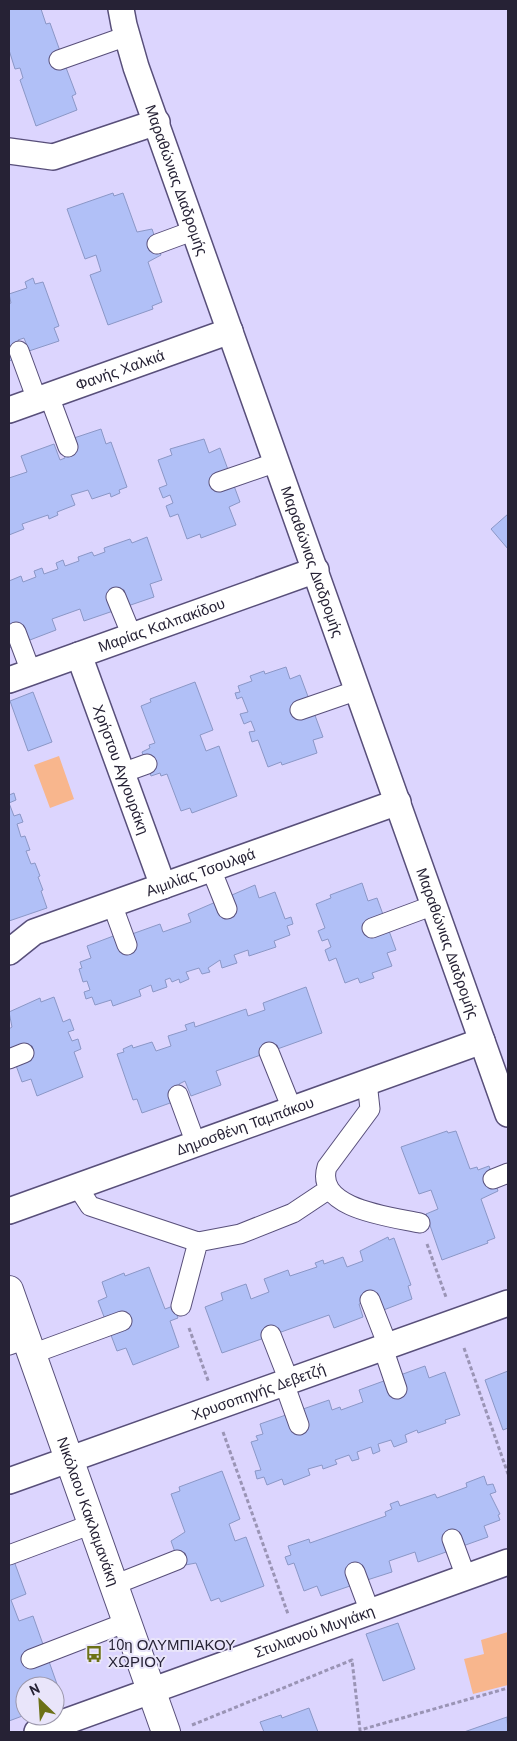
<svg xmlns="http://www.w3.org/2000/svg" width="517" height="1741" font-family="'PT Sans',sans-serif">
  <style>
    .green { fill: #f8b68d }
    .building { fill: #b1c0f7; stroke: #8b97c6 }
    .lines { fill: none; stroke-linecap: round; stroke-linejoin: round }
    .pedestrian-casing { stroke: #584f7a; stroke-width: 21 }
    .minor-casing { stroke: #584f7a; stroke-width: 28 }
    .tertiary-casing { stroke: #584f7a; stroke-width: 30 }
    .path { stroke: #9a94b5; stroke-width: 3; stroke-dasharray: 4 2.5; stroke-linecap: butt }
    .pedestrian { stroke: #fff; stroke-width: 19 }
    .minor { stroke: #fff; stroke-width: 25 }
    .tertiary { stroke: #fff; stroke-width: 28 }
    .labels { text-anchor: middle; stroke-width: 4; stroke-linejoin: round; paint-order: stroke }
    .street-label { font-size: 15px; fill: #262235; stroke: #e9e5fa }
    .poi-label { font-size: 15px; fill: #262235; stroke: #e9e5fa; text-anchor: start }
  </style>
  <rect width="100%" height="100%" fill="#dcd5fe"/>
  <path class="green" d="M59,756L74,799L50,808L34,765Z
    M508,1632V1685L473,1694L464,1659L484,1654L481,1640Z"/>
  <path class="building" d="M9,9H41L46,24L50,23L65,65L76,94L72,96L77,110L36,126L20,80L23,78L20,68L15,69L9,50Z
    M113,193L114,196L123,193L137,232L152,229L161,255L148,262L162,302L152,306L153,309L108,325L90,275L101,271L96,255L85,259L67,209Z
    M33,278L35,284L43,282L59,326L54,328L59,341L29,351L24,338L18,340L22,351L10,355L12,360L9,361V304L11,303L9,294L27,288L25,282Z
    M101,429L106,444L111,442L127,487L119,490L120,493L111,497L110,493L92,499L88,490L71,495L75,505L57,512L58,515L49,519L48,515L22,524L24,529L9,535V478L27,472L21,456L54,444L60,460L65,458L62,449L71,439Z
    M204,439L209,453L220,448L240,502L229,507L236,525L201,538L200,534L187,539L178,514L170,517L166,506L173,503L170,495L163,498L159,488L167,485L158,460L172,455L170,449Z
    M508,514V549L491,529Z
    M147,537L162,580L150,584L154,597L84,621L80,609L52,619L56,630L9,648V581L21,576L23,582L36,577L34,571L42,568L44,574L58,569L56,563L63,560L65,566L79,561L78,557L92,552L94,556L105,552L104,548L130,539L132,543Z
    M286,667L290,679L300,675L323,737L313,740L317,753L282,765L281,762L268,767L258,740L252,742L249,732L255,731L251,721L244,724L240,714L248,712L242,697L237,699L235,693L240,692L238,686L252,681L250,676L264,671L265,674Z
    M195,682L213,730L200,735L206,751L219,746L237,796L192,813L190,808L181,811L167,774L161,776L160,773L151,776L142,752L150,748L149,745L155,743L141,706L151,702L150,699Z
    M33,692L52,742L28,751L10,701Z
    M14,793L16,800L9,803L14,816L20,814L23,822L17,824L21,837L25,836L30,850L26,851L31,864L35,863L40,876L38,877L43,890L41,891L47,908L9,921V795Z
    M362,883L368,901L377,898L396,950L387,953L392,966L372,973L374,978L360,983L358,978L345,983L336,958L329,961L325,950L331,947L328,939L322,941L318,931L325,928L316,904L331,898L330,895Z
    M255,885L259,898L275,892L285,919L291,917L293,924L287,926L290,935L274,941L276,947L249,956L248,950L234,955L237,963L222,968L220,960L208,968L210,972L202,974L199,968L186,972L189,979L180,983L179,979L172,982L170,978L165,980L167,987L153,992L151,985L139,990L141,996L113,1006L111,1000L95,1005L92,997L86,999L84,992L90,990L87,981L83,982L79,969L82,968L80,962L91,958L87,946L116,935L132,934L160,924L163,932L191,922L188,914Z
    M306,987L322,1033L216,1071L221,1085L191,1096L185,1081L179,1084L182,1094L173,1102L142,1113L137,1099L133,1100L117,1054L124,1052L123,1049L132,1045L133,1048L152,1042L156,1051L171,1046L168,1036L187,1030L185,1025L194,1022L195,1027L246,1009L248,1016L265,1010L263,1003Z
    M54,997L63,1022L70,1019L74,1030L68,1032L72,1041L78,1039L81,1049L74,1052L83,1077L37,1096L31,1079L22,1082L9,1046V1029L12,1027L9,1012L40,998L41,1002Z
    M447,1131L448,1133L456,1131L470,1169L477,1167L478,1170L489,1166L498,1191L481,1199L495,1238L487,1241L488,1243L442,1260L426,1214L438,1209L431,1190L419,1194L401,1147Z
    M388,1237L389,1240L394,1238L411,1285L408,1286L412,1299L381,1311L370,1300L359,1304L363,1317L334,1328L329,1315L222,1353L205,1307L223,1300L221,1293L246,1284L251,1299L269,1292L264,1279L288,1270L290,1276L317,1267L315,1263L323,1260L324,1264L343,1257L347,1267L363,1261L360,1251Z
    M149,1267L165,1309L173,1306L178,1318L170,1321L179,1347L133,1365L126,1348L117,1351L98,1301L107,1297L102,1282L124,1273L125,1276Z
    M425,1366L429,1378L445,1372L460,1415L445,1420L446,1423L418,1433L417,1430L405,1435L407,1442L394,1447L391,1440L378,1444L380,1451L373,1454L371,1447L357,1452L359,1459L352,1461L349,1455L335,1460L337,1464L323,1469L322,1465L308,1469L310,1475L284,1485L282,1479L267,1485L264,1477L257,1479L255,1471L261,1470L251,1442L258,1440L256,1436L263,1434L260,1424L329,1400L332,1410L340,1407L341,1410L363,1402L359,1390Z
    M508,1371V1428L503,1430L485,1380Z
    M222,1471L240,1519L229,1524L235,1541L246,1537L264,1586L221,1602L219,1598L211,1601L196,1563L180,1566L171,1541L185,1532L171,1494L180,1491L179,1487Z
    M484,1476L487,1485L493,1484L496,1492L490,1494L500,1514L498,1515L500,1520L484,1526L488,1537L418,1562L415,1552L389,1561L392,1572L364,1581L346,1575L350,1586L321,1596L317,1586L304,1591L294,1563L288,1565L285,1557L291,1555L288,1546L309,1539L310,1543L386,1516L385,1512L392,1509L390,1504L398,1501L400,1506L435,1494L437,1498L467,1487L466,1483Z
    M14,1561L26,1594L11,1600L19,1621L33,1616L58,1687L25,1686V1715L9,1721V1563Z
    M398,1623L415,1669L383,1681L366,1634Z
    M309,1708L318,1732H264L260,1722L281,1715L282,1718Z
    M507,1717L508,1732H464Z"/>
  <g class="lines">
    <g class="pedestrian-casing">
      <path id="pedestrian" d="M59,60L127,36
        M157,244L195,230
        M19,351L37,400
        M49,396L68,447
        M219,482L277,462
        M116,597L132,636
        M16,632L31,672
        M300,710L358,690
        M122,773L147,764
        M211,869L227,909
        M112,904L127,945
        M372,928L434,905
        M269,1052L292,1109
        M9,1059L24,1053
        M367,1082L370,1109L327,1167C314,1209 392,1217 420,1223
        M178,1095L196,1144
        M493,1179L508,1173
        M77,1186L90,1206L198,1242L181,1306
        M198,1242L240,1234L293,1213L329,1189
        M370,1300L388,1346
        M271,1335L289,1381
        M9,1345L26,1339
        M383,1348L397,1389
        M32,1354L122,1321
        M284,1383L299,1425
        M452,1539L466,1577
        M9,1555L92,1524
        M355,1572L370,1612
        M114,1585L177,1560
        M31,1659L127,1622"/>
    </g>
    <g class="minor-casing">
      <g id="minor">
        <path id="s1" d="M121,9L124,25L136,67L508,1114"/>
        <path d="M9,151L53,157L157,122"/>
        <path id="s2" d="M9,410L230,331"/>
        <path id="s3" d="M79,655L163,886"/>
        <path id="s4" d="M9,680L316,570"/>
        <path id="s5" d="M9,952L34,932L398,802"/>
        <path id="s6" d="M9,1211L482,1041"/>
        <path id="s7" d="M9,1481L508,1303"/>
        <path id="s8" d="M37,1732L508,1562"/>
      </g>
    </g>
    <g class="tertiary-casing">
      <g id="tertiary">
        <path id="s9" d="M9,1290L166,1732"/>
      </g>
    </g>
    <path class="path" d="M427,1244L446,1297
      M189,1328L209,1383
      M464,1348L508,1474
      M223,1432L288,1614
      M192,1725L352,1660L360,1730L508,1688"/>
    <use href="#pedestrian" class="pedestrian"/>
    <use href="#minor" class="minor"/>
    <use href="#tertiary" class="tertiary"/>
  </g>
  <defs>
    <g id="bus-bare" transform="scale(1.35)"><path d="M-5-6H5V4H4V6H2V4H-2V6H-4V4H-5ZM-3.5-4V0h7V-4ZM-3.5 1.2v1.5H-2V1.2ZM2 1.2v1.5H3.5V1.2Z" fill="#6c7117" stroke="#e9e5fa" stroke-width="2.5" paint-order="stroke"/></g>
  </defs>
  <g fill-rule="evenodd">
    <use href="#bus-bare" x="94" y="1654"/>
  </g>
  <g class="labels">
    <g class="street-label">
      <text dy="5" stroke="none"><textPath href="#s1" startOffset="180">Μαραθώνιας Διαδρομής</textPath></text>
      <text dy="5" stroke="none"><textPath href="#s2" startOffset="118">Φανής Χαλκιά</textPath></text>
      <text dy="5" stroke="none"><textPath href="#s1" startOffset="585">Μαραθώνιας Διαδρομής</textPath></text>
      <text dy="5" stroke="none"><textPath href="#s4" startOffset="162">Μαρίας Καλπακίδου</textPath></text>
      <text dy="5" stroke="none"><textPath href="#s3" startOffset="122">Χρήστου Αγγουράκη</textPath></text>
      <text dy="5" stroke="none"><textPath href="#s5" startOffset="209">Αιμιλίας Τσουλφά</textPath></text>
      <text dy="5" stroke="none"><textPath href="#s1" startOffset="990">Μαραθώνιας Διαδρομής</textPath></text>
      <text dy="5" stroke="none"><textPath href="#s6" startOffset="251">Δημοσθένη Ταμπάκου</textPath></text>
      <text dy="5" stroke="none"><textPath href="#s7" startOffset="265">Χρυσοπηγής Δεβετζή</textPath></text>
      <text dy="5" stroke="none"><textPath href="#s9" startOffset="235">Νικόλαου Κακλαμανάκη</textPath></text>
      <text dy="5" stroke="none"><textPath href="#s8" startOffset="295">Στυλιανού Μυγιάκη</textPath></text>
    </g>
    <g class="poi-label">
      <text x="108" y="1650">10η ΟΛΥΜΠΙΑΚΟΥ<tspan x="108" dy="17">ΧΩΡΙΟΥ</tspan></text>
    </g>
  </g>
  <rect width="517" height="1741" fill="none" stroke="#262235" stroke-width="20"/>
  <g transform="translate(40 1701) rotate(335)"><circle r="24" fill="#e9e5fa" stroke="#9b97ab"/>
  <path d="M0-4L9 19L0 12L-9 19Z" fill="#6c7117"/>
  <text y="-8" font-size="14" font-weight="bold" text-anchor="middle" fill="#262235">N</text>
  </g>
</svg>
